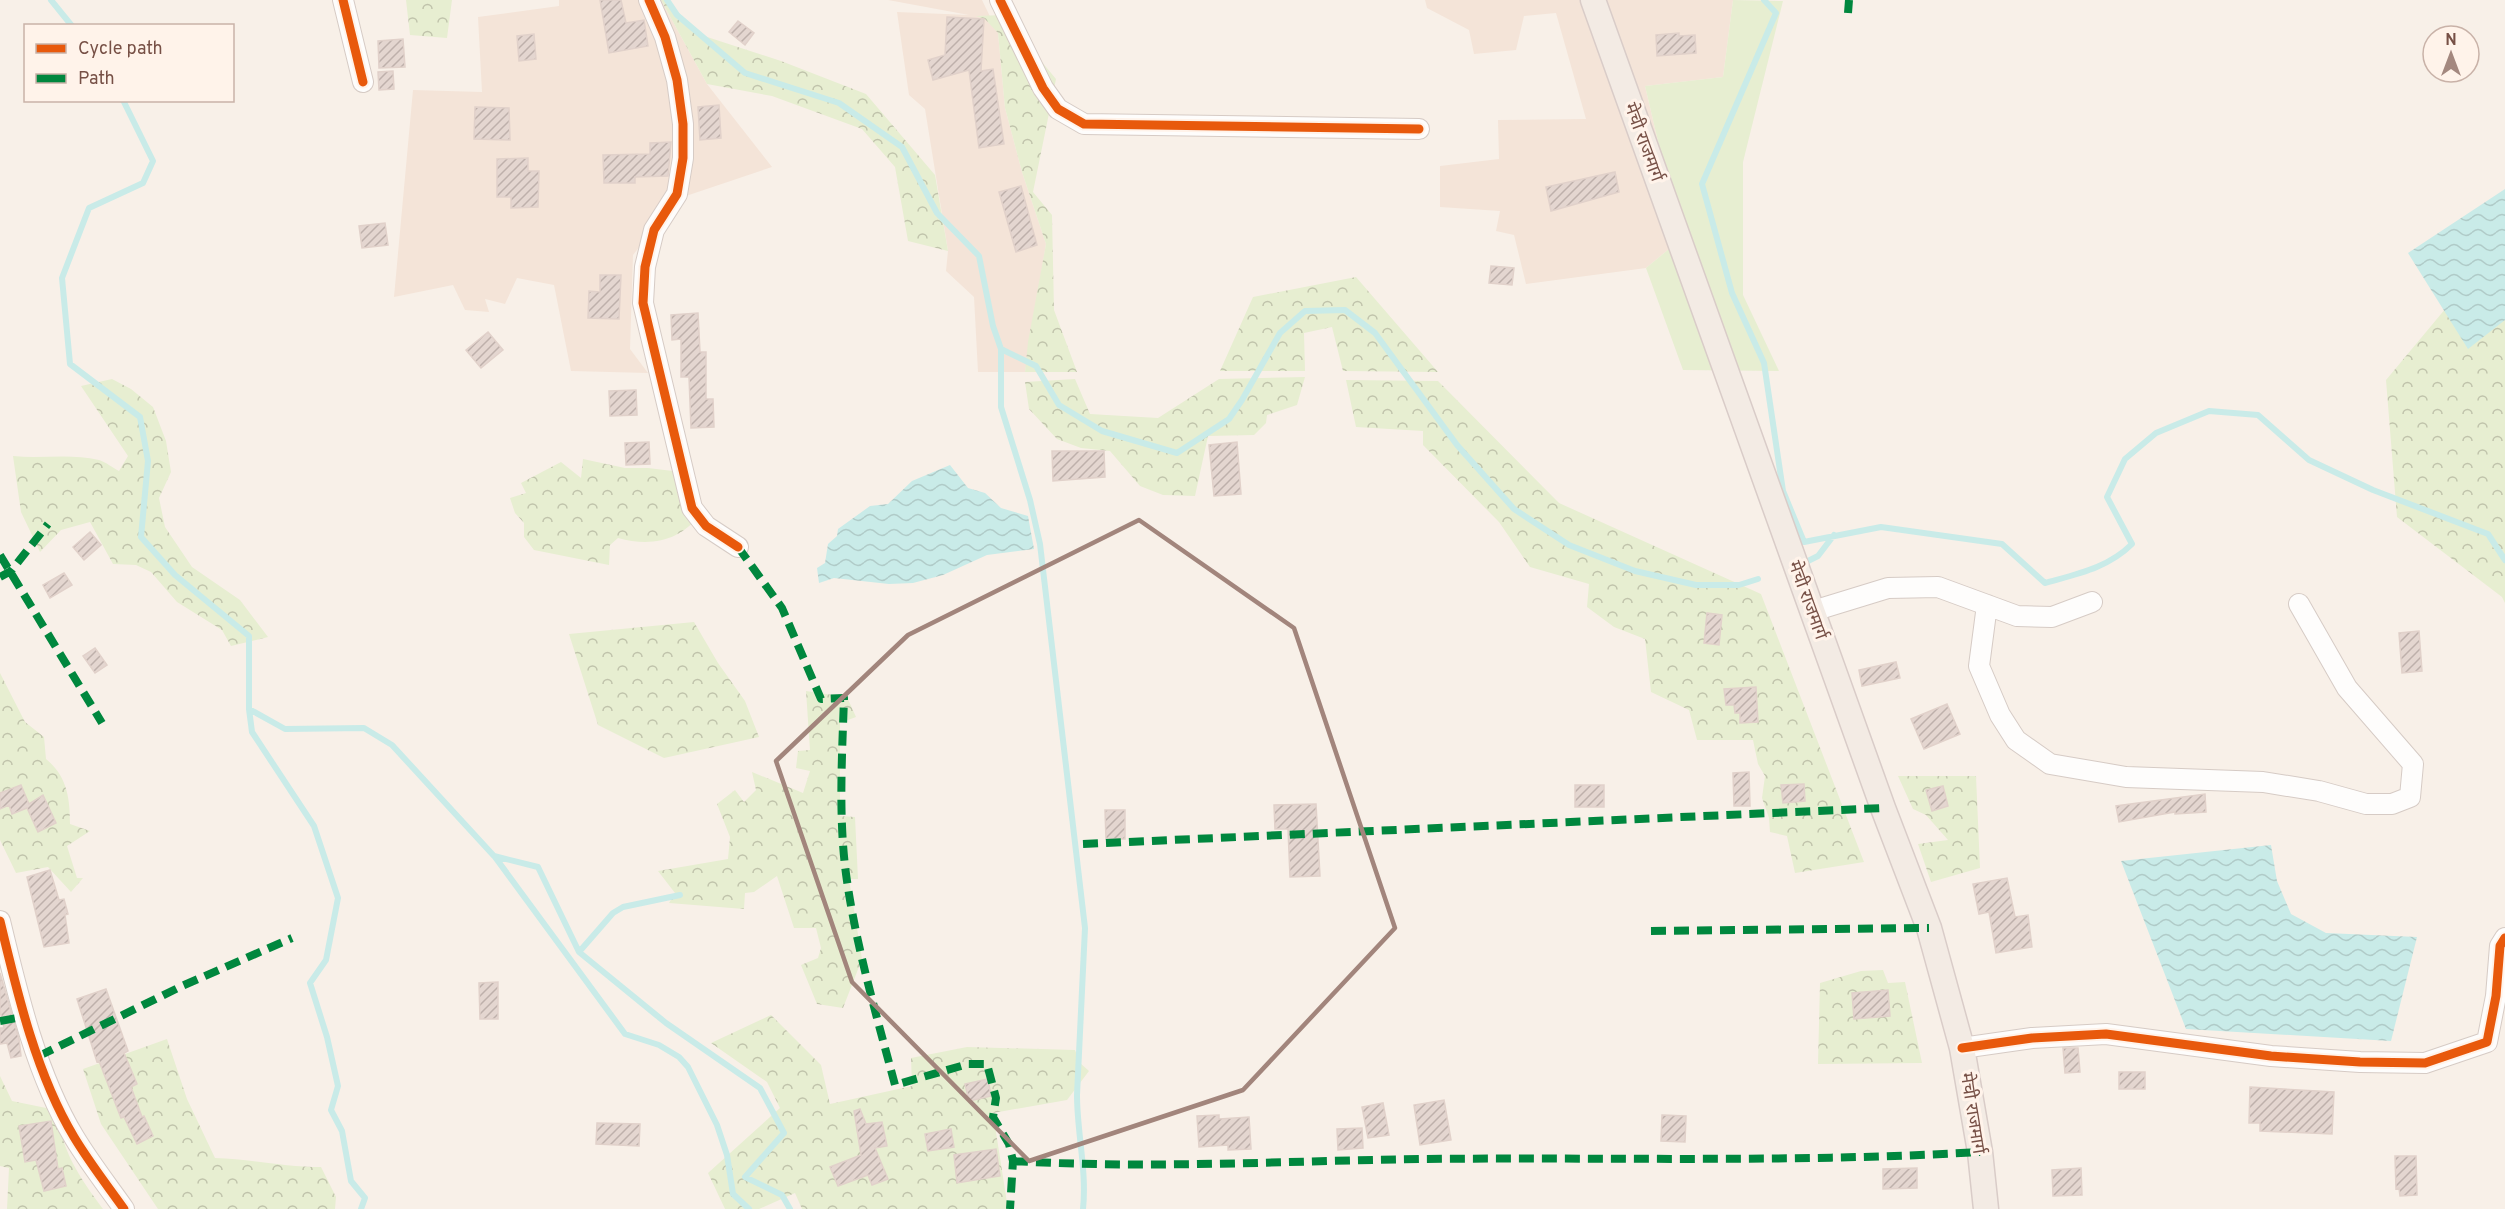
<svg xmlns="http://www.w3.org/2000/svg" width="2505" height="1209" font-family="Overpass,'Noto Sans Devanagari',sans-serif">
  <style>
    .residential { fill: #f4e4d8 }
    .green { fill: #e7eed1 }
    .forest { fill: url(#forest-crowns) }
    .water { fill: url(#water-waves) }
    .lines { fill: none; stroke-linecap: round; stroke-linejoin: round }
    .stream { stroke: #c9ebe8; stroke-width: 6 }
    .building { fill: url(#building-hatch); stroke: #e1d1ca; stroke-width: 1.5 }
    .minor-casing { stroke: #d6cbc5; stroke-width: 22 }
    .major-casing { stroke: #d9ccc8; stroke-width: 27 }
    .minor { stroke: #fefdfc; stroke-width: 20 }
    .major { stroke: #f3ebe4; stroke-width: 24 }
    .quiet { stroke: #00873e; stroke-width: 8; stroke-dasharray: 15 8; stroke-linecap: butt }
    .cycleway-casing { stroke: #fff3ea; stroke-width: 13 }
    .cycleway { stroke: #e8590c; stroke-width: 9 }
    .marked { fill: none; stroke: #a2857c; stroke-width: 4.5; stroke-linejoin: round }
    .labels { text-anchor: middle; stroke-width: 6; stroke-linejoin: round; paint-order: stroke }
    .street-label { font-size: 18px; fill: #775046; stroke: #fff3ea }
  </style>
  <defs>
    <pattern id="forest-crowns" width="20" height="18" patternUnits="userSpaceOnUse" patternTransform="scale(1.5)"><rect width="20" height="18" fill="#e7eed1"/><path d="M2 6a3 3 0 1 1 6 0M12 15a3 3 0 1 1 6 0" fill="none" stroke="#c0c3ab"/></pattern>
    <pattern id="water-waves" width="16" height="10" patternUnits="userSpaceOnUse" patternTransform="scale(1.5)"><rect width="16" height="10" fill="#c9ebe8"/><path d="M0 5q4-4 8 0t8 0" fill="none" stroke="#b0cbc8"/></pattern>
    <pattern id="building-hatch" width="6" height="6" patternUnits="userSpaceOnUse" patternTransform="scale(1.5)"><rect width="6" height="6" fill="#e4d6d0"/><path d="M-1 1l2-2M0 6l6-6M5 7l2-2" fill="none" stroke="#beb0ab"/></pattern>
  </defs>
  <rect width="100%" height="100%" fill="#f8f0e8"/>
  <path class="residential" d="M559,0H661L707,84L772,167L677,199L633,255L630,349L648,373L571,371L554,285L517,278L505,304L485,299L489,312L465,310L453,285L394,297L413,90L482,92L478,17L559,6Z
    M888,0H982L998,33L1005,108L1022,172L1046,244L1025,372H978L974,297L946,271L948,251L925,109L909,95L897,12L969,15Z
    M1425,0H1733L1723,77L1645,86L1681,239L1646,268L1526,284L1514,235L1496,231L1500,211L1440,207V166L1499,159L1498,120L1586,119L1556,13L1524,16L1516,50L1474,54L1469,30L1427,8Z"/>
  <path class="green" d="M1733,0L1783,1L1743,162V295L1779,371L1683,370L1646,268L1681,239L1645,86L1723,77Z"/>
  <path class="forest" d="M406,0H452L447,38L410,35Z
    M661,0H667L698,34L781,61L866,94L935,175L948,251L908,241L895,167L862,129L772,96L707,84Z
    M1003,15L1056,79L1033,192L1052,215L1054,310L1077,372H1025L1028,342L1046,244L1022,172L1005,108L998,33L985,19L976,16Z
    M2505,242V603L2502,597L2397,517L2386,380L2491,254Z
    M1356,277L1438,372L1343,371L1332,327L1304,333L1305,371H1220L1253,297Z
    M1305,377L1297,405L1267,415L1266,423L1254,435L1208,436L1195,496L1163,495L1140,486L1110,451L1081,448L1057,439L1029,409L1025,382L1075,379L1090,414L1158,418L1219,379Z
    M112,379L131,389L153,407L166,441L171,472L159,498L165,527L192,567L240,600L268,637L231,646L222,630L177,602L151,572L136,565L113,564L90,522L61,530L40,552L21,512L13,456C42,459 70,453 99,460C106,462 113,468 119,471L128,456L81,386Z
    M1346,380L1438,381L1559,503L1761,594L1864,862L1795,873L1787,836L1770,832L1769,818L1762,798L1765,776L1758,764L1753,740H1697L1689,710L1651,692L1645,639L1614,627L1587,607L1589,584L1530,567L1499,522L1423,445V431L1356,427Z
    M583,459L625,468H648L681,472L701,513C681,541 651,547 618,538L610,545L609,565L534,550L524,537V523L515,513L510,498L526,493L521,483L561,462L581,478Z
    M694,622L718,663L745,701L759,737L664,758L598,725L569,634Z
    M0,673L25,722L44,737L46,759C67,776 70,798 70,824L90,831L67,846L77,878H83L71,892L48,867L16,873L0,840Z
    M806,691L847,697L856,717L840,723V816L855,817L858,879H849L862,959L843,1008L817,1004L801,965L818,958L821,948L816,928H794L777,876L754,892L745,893L744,909L669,903L675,893L658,871L728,859L730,837L717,804L735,790L744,802L756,790L752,772L803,793L810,771L796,768L798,751L810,750Z
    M1898,776H1976L1980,868L1931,882L1918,844L1948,840L1926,815L1913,809Z
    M1883,970L1888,983L1905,982L1922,1063L1818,1064L1820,983L1861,971Z
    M771,1015L821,1065L830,1104L912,1086L911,1058L967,1047L1075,1050L1080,1063L1089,1071L1067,1100L993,1113L1008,1209H802L795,1193L759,1209H725L708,1173L780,1108L767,1082L711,1043Z
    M167,1039L187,1099L215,1158C251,1159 285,1167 321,1167L336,1197L335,1209H158L101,1124L83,1069Z
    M0,1076L12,1101L56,1110C63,1153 78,1175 103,1209H7L9,1168L0,1166Z"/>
  <path class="water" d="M2505,189V320L2468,349L2408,253Z
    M950,465L968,488L985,493L1001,508L1028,516L1034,549L987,555L943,575L913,583L889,584L834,578L819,583L817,568L825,563L828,544L837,536L838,529L870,506L888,504L912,481Z
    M2271,845L2277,881L2291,914L2326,933L2417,937L2391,1041L2186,1029L2121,861Z"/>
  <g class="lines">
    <path class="stream" d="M51,0L72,26
      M667,0L677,15L745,73L839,103L902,147L937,213L979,256L993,326L1001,349L1036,366L1059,405L1102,431L1177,453L1229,419L1242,400L1280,333L1305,311L1345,310L1375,333L1457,445L1514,509L1569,545L1635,571L1696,585H1739L1758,579
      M1764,0L1776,13L1702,184L1732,293L1764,363L1783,491L1804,542L1881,527L2002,544L2045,583C2077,574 2108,568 2132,544L2107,497L2125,459L2156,433L2209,411L2258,415L2309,460L2373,490L2488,534L2505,560
      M123,100L153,161L143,183L89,208L62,278L70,364L140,417L148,461L141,537L175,575L249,636V709L285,729L364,728L392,745L494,856L538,867L579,952L666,1023L760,1088L784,1133L745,1177L782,1195L790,1209
      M1001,349V407L1030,500L1040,544L1085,928L1077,1095C1077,1133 1087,1171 1083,1209
      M1800,565L1818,556L1834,535
      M249,709L252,732L314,826L338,898L326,960L310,983L327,1037L338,1086L331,1110L342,1131L351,1181L365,1198L361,1209
      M495,857L625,1034L659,1045L679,1057L688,1067L717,1125L727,1155L733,1194L749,1209
      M579,952L613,913L623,907L680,895"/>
  </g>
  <path class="building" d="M600,0H621L626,23L644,20L648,46L609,53Z
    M947,17L984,19L981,71L993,69L1004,144L979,148L969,70L933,80L928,60L945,55Z
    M738,21L754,33L745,45L729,32Z
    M1679,33V36L1695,35L1696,53L1657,56L1656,35Z
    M534,34L536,59L519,61L517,36Z
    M403,39L405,67L379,68L378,41Z
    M393,71L394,89L379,90L378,72Z
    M719,105L721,138L700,140L698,107Z
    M475,107L509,108L510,140L474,139Z
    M671,142L668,176L635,177V183H604L603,155L650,154V143Z
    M528,158V171H539L538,207L511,208V197H497V159Z
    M1615,172L1619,192L1551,211L1546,187Z
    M1021,186L1037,245L1016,252L999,192Z
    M385,223L388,245L362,248L359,226Z
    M1491,266L1514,268L1512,285L1489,283Z
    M600,275H621L619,319L588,318L589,291L600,292Z
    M698,313L700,352H706V399H713L714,427L691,428L689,377H681V339L672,340L671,315Z
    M488,332L503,350L481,368L466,350Z
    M636,390L637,415L610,416L609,391Z
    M649,442L650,464L626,465L625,443Z
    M1237,442L1241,494L1214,496L1209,445Z
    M1052,451H1104L1105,477L1053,481Z
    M90,532L101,545L84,560L73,547Z
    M64,573L72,585L50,598L43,585Z
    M1707,613L1722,615L1719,645L1704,643Z
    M2419,631L2422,671L2402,673L2399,633Z
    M95,648L107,665L95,673L83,656Z
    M1896,662L1900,678L1862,686L1859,670Z
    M1756,687L1758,722L1740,723V713H1735L1734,705H1726L1724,689Z
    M1947,704L1960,734L1924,749L1911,719Z
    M1749,772L1750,806H1734L1733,773Z
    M1804,784L1805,801L1783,803L1781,785Z
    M21,785L29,804L43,795L56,823L38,832L27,808L12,814L9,805L0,809V793Z
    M1575,785H1604V807H1575Z
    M1943,786L1948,806L1932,811L1926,790Z
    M2205,794L2206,812L2175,814V812L2119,822L2116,806Z
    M1316,804L1320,876L1290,877L1288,829H1275L1274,805Z
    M1105,810H1125V839H1106Z
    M50,870L59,900L64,899L68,914L65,915L69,943L44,947L27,877Z
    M2007,878L2015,917L2028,915L2032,947L1996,953L1989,912L1979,914L1973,884Z
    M0,973L19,1039L21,1056L11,1058L7,1043L0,1044V1028H4L0,1011Z
    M498,982V1019H480L479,983Z
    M106,989L128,1051L124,1053L137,1084L131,1087L142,1117L144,1116L153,1136L137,1144L124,1117L121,1118L99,1061L97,1062L77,999Z
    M1888,990L1890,1016L1854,1019L1852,993Z
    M2063,1048H2078L2080,1072L2065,1073Z
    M2119,1072H2145V1089H2119Z
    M988,1079L991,1096L969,1101L965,1084Z
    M2250,1087L2334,1092L2332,1134L2260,1131V1123H2249Z
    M1444,1100L1451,1140L1420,1145L1414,1105Z
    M1383,1103L1389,1135L1368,1138L1362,1107Z
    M860,1109L866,1124L882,1122L887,1146L875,1148L888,1179L872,1185L868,1175L838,1186L830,1167L861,1155L854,1111Z
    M1219,1115V1119L1249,1117L1251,1149L1228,1150V1145L1199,1147L1197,1116Z
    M1662,1115L1686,1116L1685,1142L1661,1141Z
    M51,1121L58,1169L62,1168L66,1186L44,1191L36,1160L25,1162L19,1126Z
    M597,1123L640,1124L639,1146L596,1144Z
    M1362,1128L1363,1148L1338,1150L1337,1129Z
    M951,1129L954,1147L928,1151L925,1134Z
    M996,1149L1000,1176L957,1183L954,1155Z
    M2395,1156H2416L2417,1195L2400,1196L2399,1188L2396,1189Z
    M1917,1168V1188L1883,1189V1169Z
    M2081,1168L2082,1195L2053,1196L2052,1170Z"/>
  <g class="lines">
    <g class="minor-casing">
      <path id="minor" d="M343,0L363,82
        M649,0L665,37L677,80L683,124V158L677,194L654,230L645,267L643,303L692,508L706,526L738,547
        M1000,0L1043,88L1058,109L1084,124L1419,129
        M1987,605L1979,666L2000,715L2016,740L2050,764L2126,777L2263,782L2319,791L2366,804H2392L2410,797L2413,764L2347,688L2299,604
        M1813,611L1888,588L1938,587L2017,616L2052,617L2092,602
        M0,921C17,992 36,1074 74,1137C89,1162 107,1185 124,1209
        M1962,1048L2032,1038L2106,1034L2271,1056L2360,1062L2425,1063L2487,1042L2496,996L2500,946L2505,938"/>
    </g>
    <g class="major-casing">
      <path id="major" d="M1593,0L1883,808L1929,928L1962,1048L1980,1152L1986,1209"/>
    </g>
    <use href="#minor" class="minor"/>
    <use href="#major" class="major"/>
    <path class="quiet" d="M1848,13L1849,0
      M738,547L782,608L821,699L844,698C842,758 838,821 847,881C857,950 877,1017 895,1085L968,1064H987L996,1098L993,1117L1009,1144L1013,1161L1010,1209
      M0,555L102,723
      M0,577L11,571L48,524
      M1083,844L1883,808
      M1651,931L1929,928
      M0,1021L23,1017
      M39,1056L182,986L292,938
      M1013,1161C1149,1169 1286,1161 1421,1159C1608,1157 1794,1163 1980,1152"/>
    <g class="cycleway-casing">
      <path id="cycleway" d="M343,0L363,82
        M649,0L665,37L677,80L683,124V158L677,194L654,230L645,267L643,303L692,508L706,526L738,547
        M1000,0L1043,88L1058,109L1084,124L1419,129
        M0,921C17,992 36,1074 74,1137C89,1162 107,1185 124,1209
        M1962,1048L2032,1038L2106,1034L2271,1056L2360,1062L2425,1063L2487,1042L2496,996L2500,946L2505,938"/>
    </g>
    <use href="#cycleway" class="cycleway"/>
  </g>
  <path class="marked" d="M1139,520L1294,628L1395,928L1243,1090L1029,1161L852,982L776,761L908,635Z"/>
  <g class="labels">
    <g class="street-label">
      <text transform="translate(1644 142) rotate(70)" y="6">मेची राजमार्ग</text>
      <text transform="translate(1808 600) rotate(70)" y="6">मेची राजमार्ग</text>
      <text transform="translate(1973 1113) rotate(81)" y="6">मेची राजमार्ग</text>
    </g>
  </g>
  <rect x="24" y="24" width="210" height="78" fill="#fff3ea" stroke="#c9b2a8" stroke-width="1.5"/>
  <rect x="36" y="44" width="30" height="9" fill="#e8590c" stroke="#c9b2a8" stroke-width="1.5"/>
  <text x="78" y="54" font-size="18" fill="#775046">Cycle path</text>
  <rect x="36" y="74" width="30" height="9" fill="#00873e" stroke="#c9b2a8" stroke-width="1.5"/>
  <text x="78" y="84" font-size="18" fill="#775046">Path</text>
  <g transform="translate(2451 54)"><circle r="28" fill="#fff3ea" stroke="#c9b2a8" stroke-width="1.5"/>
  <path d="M0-4.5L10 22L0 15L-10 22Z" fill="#a4887f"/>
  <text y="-9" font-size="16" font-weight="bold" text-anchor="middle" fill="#775046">N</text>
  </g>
</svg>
